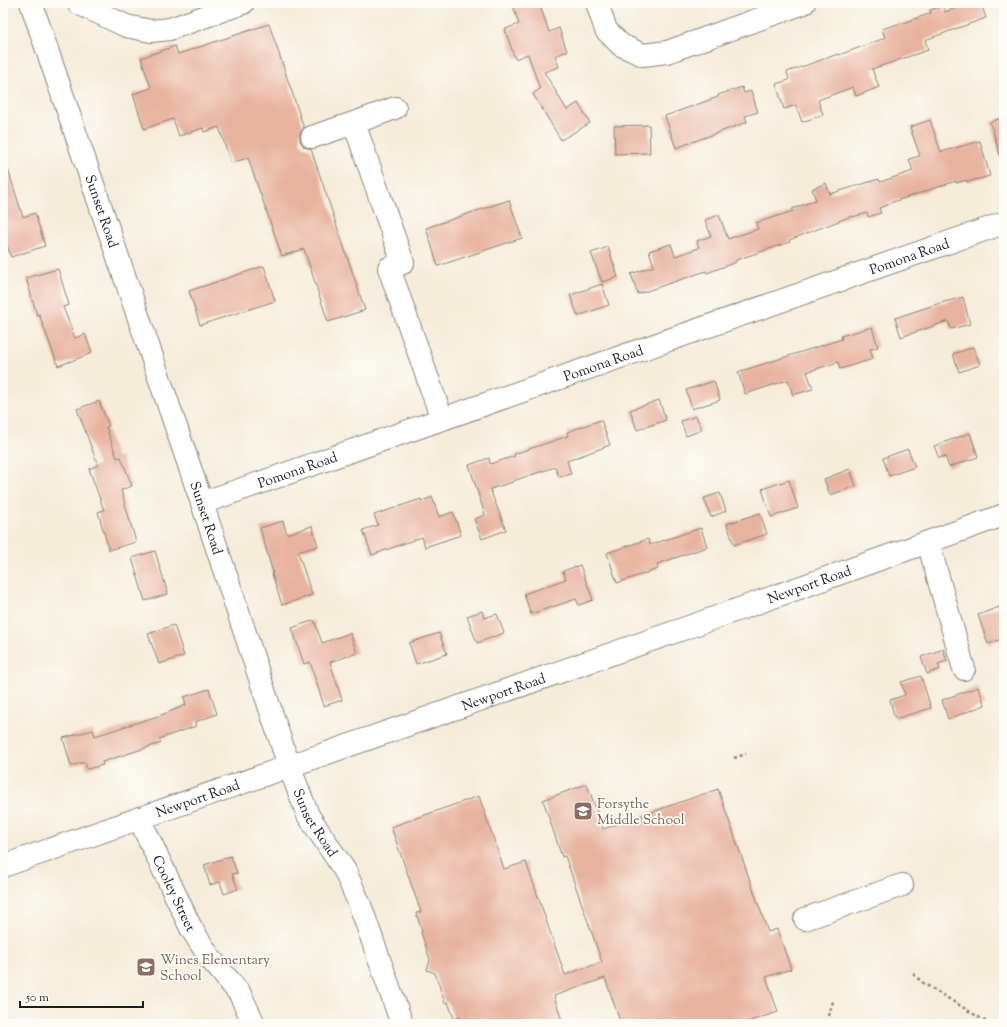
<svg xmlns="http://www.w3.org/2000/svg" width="1007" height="1027" font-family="'Sorts Mill Goudy',serif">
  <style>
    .building { fill: #e8b39e }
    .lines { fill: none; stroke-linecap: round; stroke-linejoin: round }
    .minor-casing { stroke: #88847a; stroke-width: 24 }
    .path { stroke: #88847a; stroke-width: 2.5; stroke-dasharray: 3 3; stroke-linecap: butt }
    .minor { stroke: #fff; stroke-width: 22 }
    .labels { text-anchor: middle; stroke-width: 3.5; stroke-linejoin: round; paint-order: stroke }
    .street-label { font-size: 14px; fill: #1c1c1c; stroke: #fdfcf7 }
    .education-label { font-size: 14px; fill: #785e54; stroke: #fdfcf7; text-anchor: start }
  </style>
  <rect width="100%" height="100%" fill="#fdfcf7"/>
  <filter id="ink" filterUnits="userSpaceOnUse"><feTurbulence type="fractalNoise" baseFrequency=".025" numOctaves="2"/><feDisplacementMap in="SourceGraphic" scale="8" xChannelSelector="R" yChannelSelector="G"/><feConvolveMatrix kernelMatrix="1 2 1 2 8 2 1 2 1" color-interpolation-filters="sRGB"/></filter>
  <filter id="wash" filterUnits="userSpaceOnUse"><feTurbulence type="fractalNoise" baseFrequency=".012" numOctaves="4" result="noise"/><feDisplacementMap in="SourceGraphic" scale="16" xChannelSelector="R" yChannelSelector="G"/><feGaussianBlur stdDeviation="0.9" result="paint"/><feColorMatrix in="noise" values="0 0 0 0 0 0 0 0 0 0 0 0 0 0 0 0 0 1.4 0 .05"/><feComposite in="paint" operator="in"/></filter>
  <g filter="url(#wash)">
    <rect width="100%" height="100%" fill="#f5ecd9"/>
    <g id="blocks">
      <path class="building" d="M512,3H539L549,32L559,28L567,51L555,56L559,67L544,72L567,110L578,103L590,123L561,140L533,94L540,89L528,54L515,59L505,29L519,24Z
        M969,3H981L986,18L925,40L928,50L872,69L879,87L856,96L853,87L818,100L823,115L802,122L796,105L784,109L776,84L789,80L787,72L838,54L839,55L885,38L882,29L901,23V24L931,13L930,10L942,6L945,12Z
        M269,24L304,128L300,134V141L304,147L311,149L365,310L328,322L304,249L282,256L248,158L231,163L219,127L204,132L203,128L179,136L173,119L144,129L133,94L151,88L141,58L175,46L178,54Z
        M742,87L744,93L751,91L758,112L745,116L747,122L676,148L665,116L718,97V95Z
        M1004,117V157L1001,158L990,122Z
        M930,120L941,152L980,141L990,176L967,182V180L956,183V181L887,204L888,205L879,208L881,213L868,217L867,213L852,217V216L789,240L790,242L736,260V262L707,273L706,271L638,294L631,274L654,266L649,251L671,244L675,256L699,248L697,241L711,236L705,220L719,215L728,239L758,229L756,223L793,211L792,209L816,200L812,189L826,183L830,194L879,179L880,182L913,171L909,159L920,156L910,127Z
        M649,125L650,153L615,154L614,126Z
        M6,163L23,217L35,213L45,246L11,257L3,234V164Z
        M509,200L522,238L438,266L426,228Z
        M608,247L618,277L602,282L591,253Z
        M264,266L275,301L200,325L189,291Z
        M58,269L69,305L63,307L75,338L85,334L92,353L58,366L39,314L37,315L26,278Z
        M602,284L609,305L578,316L570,295Z
        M963,297L970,324L951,329L948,321L901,337L895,318L937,304Z
        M872,327L878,347L870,349L873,359L840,369L838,362L807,372L813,389L793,395L788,380L745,394L738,372L842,339L841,336Z
        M973,347L980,365L959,372L953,354Z
        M714,381L720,400L692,409L686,390Z
        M659,400L666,420L637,430L630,410Z
        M99,401L109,426L106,427L117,458L121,457L132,486L121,490L136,542L109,550L98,512L104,510L89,469L98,465L77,409Z
        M696,416L702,430L686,436L681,421Z
        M601,420L610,445L567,461L571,474L559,477L555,467L513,481V482L490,489L506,530L482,539L474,519L485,515L469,465L489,458L490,464L515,456L514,454L568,436L567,432Z
        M970,433L978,457L949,467L945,456L939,458L934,446Z
        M908,449L915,467L889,476L883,458Z
        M850,469L856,486L830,495L824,479Z
        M789,480L798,508L771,517L762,489Z
        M720,493L726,511L711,517L704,498Z
        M432,497L439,517L453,512L461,535L425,547L422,537L372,555L363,530L378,525L374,515L421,499L422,501Z
        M760,513L767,534L734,545L727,524Z
        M283,521L287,534L312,526L318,546L298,552L312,595L282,605L272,574L273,573L260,528Z
        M701,528L707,547L657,564L658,569L617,583L607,553L648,539L650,545Z
        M155,551L168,594L145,601L132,558Z
        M580,565L593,600L579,605L576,599L531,614L524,594L566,579L563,571Z
        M999,607L1001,614H1004V638L988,644L978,615Z
        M482,611L484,618L497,614L504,633L477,643L467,616Z
        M314,620L322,643L350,633L357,653L330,662L342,700L324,706L310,662L304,664L292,628Z
        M174,625L184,656L159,664L148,634Z
        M439,633L447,654L416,664L409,643Z
        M943,649L947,661L938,664L940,669L927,674L921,657Z
        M921,676L931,708L895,719L890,700L905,695L901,682Z
        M978,687L985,705L948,719L942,700Z
        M209,689L217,714L195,722L196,726L159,739L161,743L102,762L103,765L87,769L85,762L71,766L63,738L93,730L95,736L164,714L186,705L184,697Z
        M587,784L603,829L718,789L768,932L777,929L791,969L766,977L778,1012L750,1021L751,1024H621L605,978L554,996L563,1024H462L460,1017L454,1019L448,1002L445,1003L435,973L427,970L430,960L421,932L422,931L416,913L421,912L391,827L479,796L504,869L526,862L565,975L602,962L565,856L562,857L543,800Z
        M231,856L237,873L232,874L238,889L224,894L220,882L210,885L204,865Z"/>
    </g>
  </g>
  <g filter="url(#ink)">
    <use href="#blocks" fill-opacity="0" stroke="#88847a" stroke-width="1"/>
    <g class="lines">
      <g class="minor-casing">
        <g id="minor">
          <path id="s1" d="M31,3L202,503L289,766L308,815L345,871L360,905L402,1024"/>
          <path d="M78,3L126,26L151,31L170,29L243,3"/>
          <path d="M597,3L606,30L621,45L643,55L667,52L804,3"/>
          <path d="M395,108L354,123L403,263L389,268L442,419"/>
          <path d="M312,137L354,123"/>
          <path id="s2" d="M202,503L1004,223"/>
          <path d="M928,542L964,669"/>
          <path id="s3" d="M139,818L191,928L210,958L240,994L254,1024"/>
          <path id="s4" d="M3,866L700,623L1004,515"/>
          <path d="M805,919L902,885"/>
        </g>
      </g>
      <path class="path" d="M734,758L746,754
        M913,974L923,983L990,1024
        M829,1016L833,1001
        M824,1021L826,1024"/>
      <use href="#minor" class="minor"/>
    </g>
  </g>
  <defs>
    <g id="school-square" transform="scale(1)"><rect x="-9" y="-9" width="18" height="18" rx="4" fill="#8d6e63" stroke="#fdfcf7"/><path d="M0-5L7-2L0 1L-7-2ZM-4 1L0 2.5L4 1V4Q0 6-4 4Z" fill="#fff"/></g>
  </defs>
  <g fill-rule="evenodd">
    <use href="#school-square" x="583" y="811"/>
    <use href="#school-square" x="146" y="967"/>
  </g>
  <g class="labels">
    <g class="street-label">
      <text dy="5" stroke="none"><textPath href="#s1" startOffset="220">Sunset Road</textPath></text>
      <text dy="5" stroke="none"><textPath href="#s2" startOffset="749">Pomona Road</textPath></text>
      <text dy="5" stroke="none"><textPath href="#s2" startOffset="425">Pomona Road</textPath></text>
      <text dy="5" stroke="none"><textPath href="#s2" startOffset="101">Pomona Road</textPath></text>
      <text dy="5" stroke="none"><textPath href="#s1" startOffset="544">Sunset Road</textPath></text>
      <text dy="5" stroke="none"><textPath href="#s4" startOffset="854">Newport Road</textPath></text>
      <text dy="5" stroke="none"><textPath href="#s4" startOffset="530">Newport Road</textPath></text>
      <text dy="5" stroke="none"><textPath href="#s4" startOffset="206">Newport Road</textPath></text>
      <text dy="5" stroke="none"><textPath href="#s1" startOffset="868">Sunset Road</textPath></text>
      <text dy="5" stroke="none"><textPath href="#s3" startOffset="83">Cooley Street</textPath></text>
    </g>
    <g class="education-label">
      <text x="597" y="808">Forsythe<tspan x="597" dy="16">Middle School</tspan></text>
      <text x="160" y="964">Wines Elementary<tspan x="160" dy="16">School</tspan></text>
    </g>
  </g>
  <rect width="1007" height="1027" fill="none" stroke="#fdfcf7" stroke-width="16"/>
  <path d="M20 1001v6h123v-6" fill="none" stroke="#1c1c1c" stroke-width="2"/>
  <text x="26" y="1001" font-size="12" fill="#1c1c1c" stroke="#fdfcf7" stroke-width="3" paint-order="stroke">50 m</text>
</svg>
